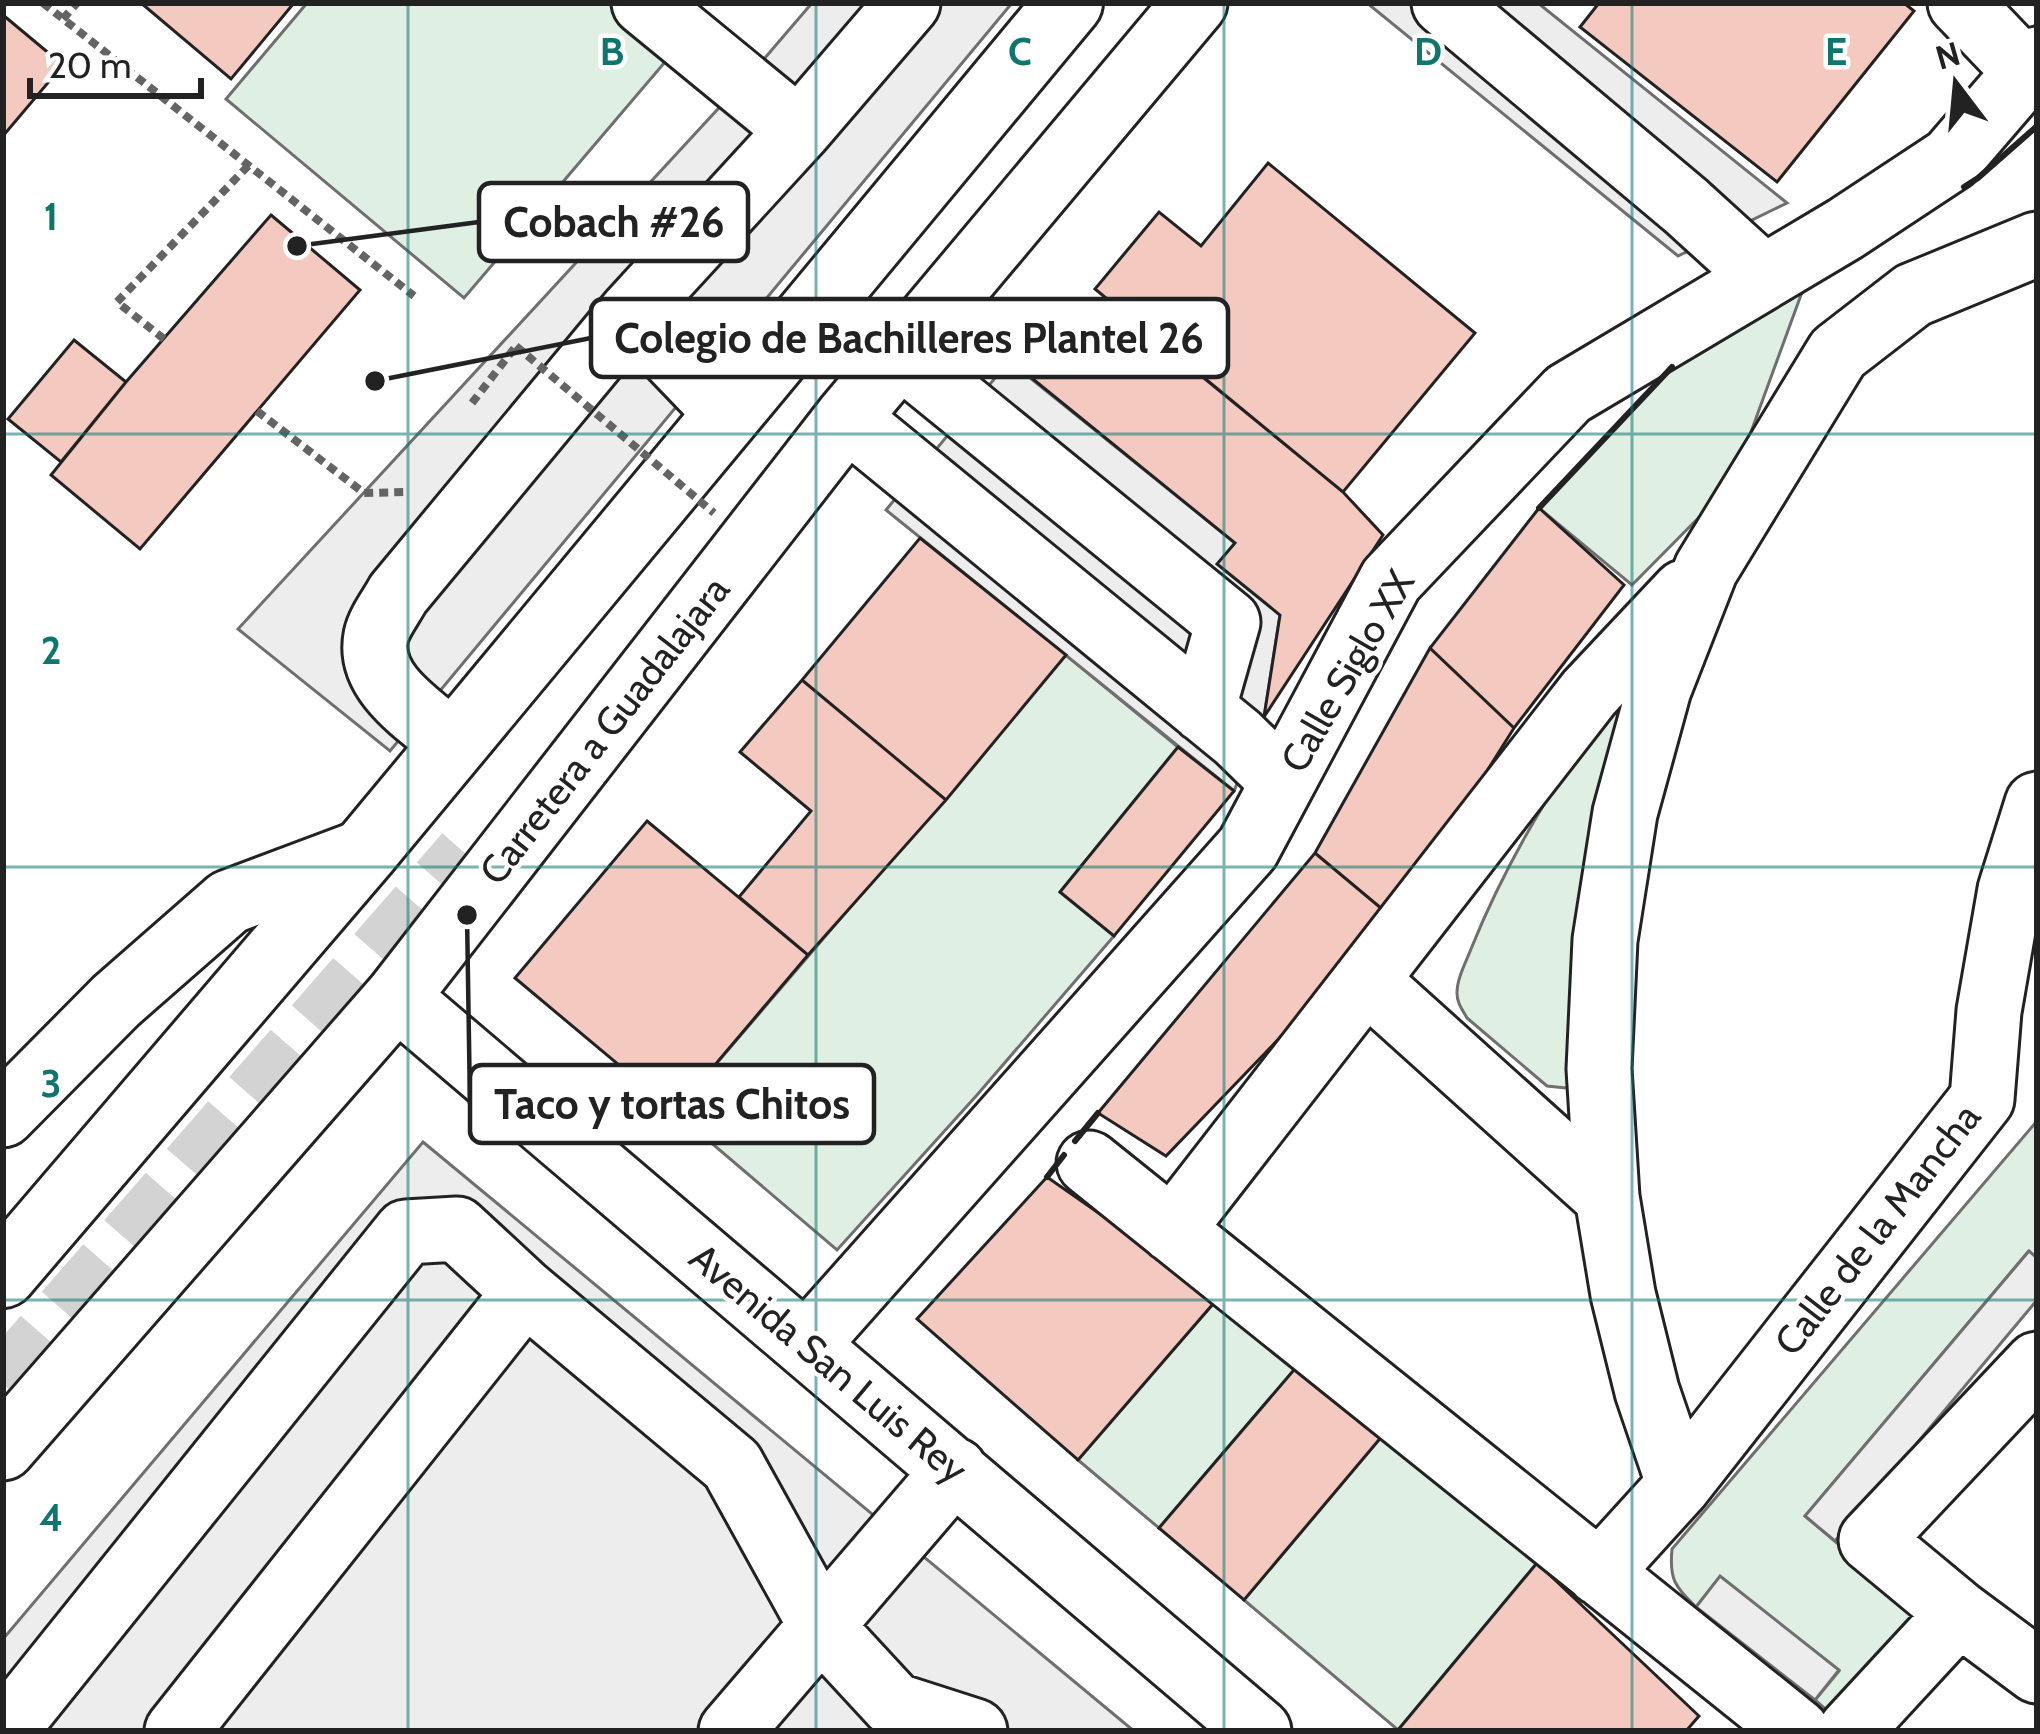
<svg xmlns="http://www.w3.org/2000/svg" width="2040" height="1734" font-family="Cabin,sans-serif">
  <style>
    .green { fill: #e0efe3; stroke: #6f6f6f; stroke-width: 3 }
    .parking { fill: #ededed; stroke: #6f6f6f; stroke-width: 3 }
    .building { fill: #f3c9c0; stroke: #222; stroke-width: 3 }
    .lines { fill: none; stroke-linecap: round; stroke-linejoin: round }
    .minor-tunnel { stroke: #d3d3d3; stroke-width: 63; stroke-dasharray: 63 32; stroke-linecap: butt }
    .minor-casing { stroke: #222; stroke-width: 69 }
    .highway-casing { stroke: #222; stroke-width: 72 }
    .path { stroke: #646464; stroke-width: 8; stroke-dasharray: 9 6; stroke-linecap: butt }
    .minor { stroke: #fff; stroke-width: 63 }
    .highway { stroke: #fff; stroke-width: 66 }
    .path-bridge { stroke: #646464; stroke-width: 8; stroke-dasharray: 9 6; stroke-linecap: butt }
    .wall { stroke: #222; stroke-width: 6 }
    .grid { fill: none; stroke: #0f766e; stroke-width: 3; stroke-opacity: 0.55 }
    .labels { text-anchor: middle; stroke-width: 9; stroke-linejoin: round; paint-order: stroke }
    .street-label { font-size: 39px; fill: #222; stroke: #fff }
    .grid-label { font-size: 39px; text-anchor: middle; font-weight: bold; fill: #0f766e; stroke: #fff; stroke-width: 9; stroke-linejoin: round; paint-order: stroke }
    .leader { fill: none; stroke: #222; stroke-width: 4.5 }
    .callout-dot { fill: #222; stroke: #fff; stroke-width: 4.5 }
    .callout { fill: #fff; stroke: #222; stroke-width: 4.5 }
    .callout-label { font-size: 42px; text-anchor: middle; font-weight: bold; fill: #222 }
  </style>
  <rect width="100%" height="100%" fill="#fff"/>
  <path class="green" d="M307,3H609L671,55L464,298L226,99Z
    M1805,284L1732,484L1632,585L1539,508L1669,369Z
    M1066,655L1178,747L1060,892L1114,936L977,1095L837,1250L675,1112Z
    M1636,666L1578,1084L1566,1088L1547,1086L1467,1018C1462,1009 1457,1003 1457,993C1457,978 1466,962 1471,949C1512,847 1572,755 1636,666Z
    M2037,1121V1258L2028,1252L1805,1516L1928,1620L1839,1721L1815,1700L1839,1671L1720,1577L1696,1607C1675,1586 1669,1580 1672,1549Z
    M1219,1297L1299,1364L1159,1528L1078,1460Z
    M1383,1435L1537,1563L1398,1730L1244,1600Z"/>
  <path class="parking" d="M812,3H1012L390,751L238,629L764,59Z
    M1367,3H1538L1787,203L1678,256Z
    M1009,361L1235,543L1218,564L1280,615L1264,717L1234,791L886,510Z
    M423,1142L1134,1731H3V1639Z
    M2029,1251L2037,1258V1300L1835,1541L1805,1516Z
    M1720,1576L1839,1670L1815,1700L1696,1607Z"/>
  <path class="building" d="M141,3H294L231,79Z
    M1599,3H1904L1914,11L1777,182L1580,27Z
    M3,15L63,65L3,136Z
    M1268,163L1475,333L1343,492L1095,289L1159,212L1201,246Z
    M271,215L360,290L140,549L51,475L126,382Z
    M1123,311L1343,492L1383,535L1264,717L1280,615L1217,564L1235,543L1023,371Z
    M74,340L126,382L61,462L8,419Z
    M1539,508L1624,585L1514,728L1430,648Z
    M920,538L1066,655L946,800L802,680Z
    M1430,648L1514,728L1394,919L1315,853Z
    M802,680L946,800L808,955L739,897L811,811L740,752Z
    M1178,747L1234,791L1114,936L1060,892Z
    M647,821L808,955L675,1112L515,978Z
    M1315,853L1394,919L1166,1156L1098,1113Z
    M1047,1177L1219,1297L1078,1460L917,1319Z
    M1299,1364L1383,1435L1244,1600L1159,1528Z
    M1537,1563L1699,1716L1686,1731L1398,1730Z"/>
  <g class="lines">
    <path class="minor-tunnel" d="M3,1384L466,854"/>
    <g class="minor-casing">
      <path id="minor" d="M644,3L799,130
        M1444,3L1686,206L1764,277
        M1960,3L2026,72
        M631,313L728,414
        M899,354L1228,622L1203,710
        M847,418L1238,738L1283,782
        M454,744C422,716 366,684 376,636C379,622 391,607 398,594L631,313L799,130L908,3
        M1366,980L1607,1197
        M397,997L1259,1731
        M3,1115L116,1001L229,902L365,851
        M1089,1163L1797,1731
        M1172,1230L1589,693L1684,592
        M807,1344L1248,848L1391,580L1568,394L1845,229L1951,159L2037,59
        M2037,1364L1871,1540L1959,1613L2037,1671
        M3,1448L397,997L847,418L1195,3
        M1679,1485L1647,1391L1623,1294L1607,1197L1599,1069L1605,940L1625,813L1659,689L1706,569L1838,353L1913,295L2037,244
        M1599,1573L1679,1485L1982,1099L1989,1011L2010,890L2037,804
        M5,1731L406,1232L457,1229L525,1292L732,1465L821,1626L894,1705L975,1731
        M177,1731L525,1292
        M731,1731L955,1470
        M1850,1731L1959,1613"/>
    </g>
    <g class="highway-casing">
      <path id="highway" d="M3,1274L365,851L1069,3"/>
    </g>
    <path class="path" d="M43,3L414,296
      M63,19L77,3
      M164,339L117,302L249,165
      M472,403L516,346
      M257,411L364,493L407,492"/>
    <use href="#minor" class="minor"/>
    <use href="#highway" class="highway"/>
    <path class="path-bridge" d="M516,346L714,513"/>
    <path class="wall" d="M1964,187L1978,178L2037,126
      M1539,508L1672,367
      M1075,1141L1098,1113
      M1047,1177L1064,1155"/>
  </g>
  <path class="grid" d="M408,3V1731M816,3V1731M1224,3V1731M1632,3V1731M3,434H2037M3,867H2037M3,1300H2037"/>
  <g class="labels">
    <g class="street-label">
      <text transform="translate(1347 671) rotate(-60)" y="14">Calle Siglo XX</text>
      <text transform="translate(604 730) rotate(-52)" y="14">Carretera a Guadalajara</text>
      <text transform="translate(1877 1229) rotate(-52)" y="14">Calle de la Mancha</text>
      <text transform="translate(829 1363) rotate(40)" y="14">Avenida San Luis Rey</text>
    </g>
  </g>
  <g class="grid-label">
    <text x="612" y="65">B</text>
    <text x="1020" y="65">C</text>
    <text x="1428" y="65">D</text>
    <text x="1836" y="65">E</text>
    <text x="51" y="230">1</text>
    <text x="51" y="664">2</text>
    <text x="51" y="1097">3</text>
    <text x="51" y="1531">4</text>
  </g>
  <path class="leader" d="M297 246L479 222M375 381L591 338M467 915L470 1104"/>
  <g class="callout-dot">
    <circle cx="297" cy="246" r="12"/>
    <circle cx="375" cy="381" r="12"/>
    <circle cx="467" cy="915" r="12"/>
  </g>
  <g class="callout">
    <rect x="479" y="183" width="269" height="78" rx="12"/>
    <rect x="591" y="299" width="637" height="78" rx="12"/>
    <rect x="470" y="1065" width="404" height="78" rx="12"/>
  </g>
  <g class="callout-label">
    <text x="614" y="237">Cobach #26</text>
    <text x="909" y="353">Colegio de Bachilleres Plantel 26</text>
    <text x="672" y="1119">Taco y tortas Chitos</text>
  </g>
  <rect width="2040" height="1734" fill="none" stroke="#222222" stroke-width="12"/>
  <g transform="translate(1956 84) rotate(344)" stroke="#ffffff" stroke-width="9" paint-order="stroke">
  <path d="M0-9L21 45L0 30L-21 45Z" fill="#222222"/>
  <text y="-18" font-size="33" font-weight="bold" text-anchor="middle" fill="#222222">N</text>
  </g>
  <path d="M30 78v18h171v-18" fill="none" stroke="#222222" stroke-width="6"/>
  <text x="48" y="78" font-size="36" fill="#222222" stroke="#ffffff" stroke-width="9" paint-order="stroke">20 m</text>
</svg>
